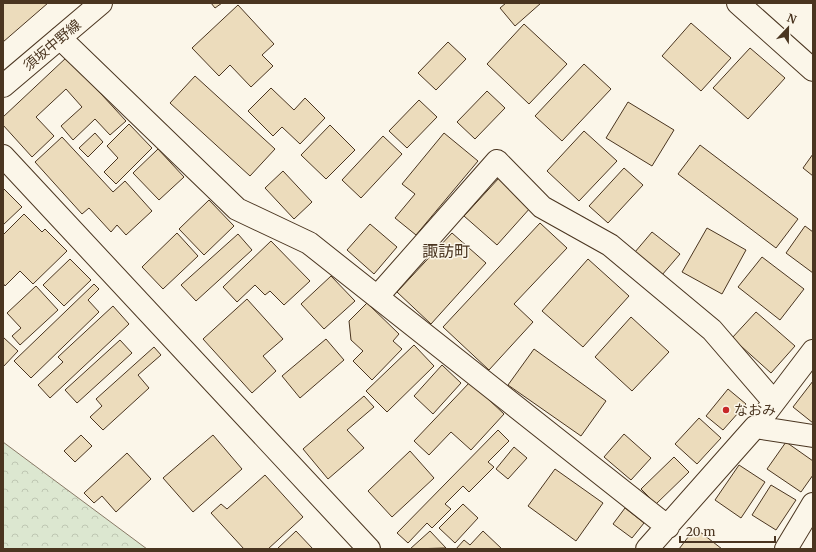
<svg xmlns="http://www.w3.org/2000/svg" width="816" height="552" font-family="Merriweather,'Noto Sans JP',serif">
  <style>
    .forest { fill: url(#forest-crowns); stroke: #887966 }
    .building { fill: #ecdcbc; stroke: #4a3520 }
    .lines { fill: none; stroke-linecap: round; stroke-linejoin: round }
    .minor-casing { stroke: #4a3520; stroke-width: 24 }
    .primary-casing { stroke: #4a3520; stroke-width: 24 }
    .minor { stroke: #fbf6e9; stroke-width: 22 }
    .primary { stroke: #fbf6e9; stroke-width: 22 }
    .poi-dot { fill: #c62828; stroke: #fbf6e9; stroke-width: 1.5 }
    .labels { text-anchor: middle; stroke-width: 3; stroke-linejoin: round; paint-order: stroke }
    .street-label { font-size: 14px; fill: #4a3520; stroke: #fbf6e9 }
    .poi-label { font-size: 14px; fill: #4a3520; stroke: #fbf6e9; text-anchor: start }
    .quarter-label { font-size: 16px; fill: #4a3520; stroke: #fbf6e9 }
  </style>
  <defs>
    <pattern id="forest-crowns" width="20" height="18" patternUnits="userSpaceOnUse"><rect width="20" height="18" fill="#dce7d0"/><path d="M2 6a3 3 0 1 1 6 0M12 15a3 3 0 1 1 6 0" fill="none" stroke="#bec7b2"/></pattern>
  </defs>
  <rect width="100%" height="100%" fill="#fbf6e9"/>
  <path class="forest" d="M3,442L147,549H3Z"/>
  <path class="building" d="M3,3H48L3,42Z
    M211,3H222L215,8Z
    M506,3H541L515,26L500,8Z
    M238,5L274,44L262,55L273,66L251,87L230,65L219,76L192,48Z
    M691,23L731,58L701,91L662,56Z
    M524,24L567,64L529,104L487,64Z
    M448,42L466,59L436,90L418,73Z
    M750,48L785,78L748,119L713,88Z
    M67,57L126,121L110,135L95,119L73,140L61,126L82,107L66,89L36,117L54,136L32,157L3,125V117Z
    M584,64L611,89L562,141L535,116Z
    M195,76L275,149L250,176L170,103Z
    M271,88L294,110L305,98L325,118L300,144L282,127L273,136L248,111Z
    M487,91L505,108L475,139L457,122Z
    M419,100L437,117L407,148L389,131Z
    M628,102L674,130L652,166L606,138Z
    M129,124L152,148L116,184L104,172L118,158L107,146Z
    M330,125L355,150L326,179L301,155Z
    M584,131L617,161L579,201L547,171Z
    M95,133L103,142L88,157L79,148Z
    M444,133L478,161L416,235L395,218L415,194L402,184Z
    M383,136L402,154L361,198L342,180Z
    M62,137L113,192L125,181L152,211L126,235L117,225L111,232L89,208L82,214L35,162Z
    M700,145L798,219L776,248L678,174Z
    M158,149L184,177L159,200L133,173Z
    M813,154V176L803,168Z
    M624,168L643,185L608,223L589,206Z
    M283,171L312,202L294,219L265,188Z
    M499,178L531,207L497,245L464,216Z
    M3,188L22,207L3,225Z
    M209,200L234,226L204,255L179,229Z
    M24,214L42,232L45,229L67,251L33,284L20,271L5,286L3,283V235Z
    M540,223L567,248L514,304L533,322L489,370L443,327Z
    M370,224L397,247L374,274L347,250Z
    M805,226L813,232V273L786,253Z
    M707,228L746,250L722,294L682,272Z
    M652,232L680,254L662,275L635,252Z
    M177,233L198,256L163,289L142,267Z
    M452,233L486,263L431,324L397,292Z
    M238,234L252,250L196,301L181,285Z
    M271,241L310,281L284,305L270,291L265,295L255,285L237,302L223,287Z
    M762,257L804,289L780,320L738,287Z
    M70,259L91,280L64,306L43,285Z
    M588,259L629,296L583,347L542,311Z
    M331,276L355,301L324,329L301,304Z
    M94,284L99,289L88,300L99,312L31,378L14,361Z
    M36,286L58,310L20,345L12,336L21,328L7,313Z
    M247,299L283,339L263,356L276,371L252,393L203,339Z
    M367,303L399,334L393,341L402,349L372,380L353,361L363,351L351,340L349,321Z
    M113,306L129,324L50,398L38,385L63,362L58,357Z
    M756,312L795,346L771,373L732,338Z
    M631,317L669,352L632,391L595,357Z
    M3,337L18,351L3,367Z
    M326,339L344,360L300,398L282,376Z
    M120,340L132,353L77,403L65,390Z
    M414,345L434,366L387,412L366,391Z
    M154,347L161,355L138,375L149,388L103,430L90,417L102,406L96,399Z
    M534,349L606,401L581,436L508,385Z
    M442,365L461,383L433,414L414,396Z
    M813,381V423L793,407Z
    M470,382L504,414L471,450L451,432L429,455L414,441Z
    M728,389L746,404L723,430L706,416Z
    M364,396L374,407L347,430L364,448L328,479L303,449Z
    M699,418L721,438L697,464L675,444Z
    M498,430L509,441L488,462L494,467L469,492L463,486L445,504L451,509L432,528L427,523L408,543L397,533Z
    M624,434L651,458L631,480L604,457Z
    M81,435L92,446L75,462L64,451Z
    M213,435L242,469L193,512L163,478Z
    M786,442L813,461V475L801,492L767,469Z
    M514,447L527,458L508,479L496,469Z
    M410,451L434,478L392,517L368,491Z
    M127,453L151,479L116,512L102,496L94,503L84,493Z
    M674,457L689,472L656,504L641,489Z
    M739,465L765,482L741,518L715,500Z
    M555,469L603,503L576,541L528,506Z
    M265,475L303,517L268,549H244L211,513L221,504L227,509Z
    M771,485L796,500L776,530L752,515Z
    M463,504L478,518L455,543L439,528Z
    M625,508L644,523L632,538L613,524Z
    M695,528L722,549H679Z
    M296,531L313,549H277Z
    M430,531L446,548L410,549Z
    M483,531L502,549H456L464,540L470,545Z"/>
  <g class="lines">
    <g class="minor-casing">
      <path id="minor" d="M738,3L813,70
        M60,38L237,209L309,243L668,527
        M3,156L369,549
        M377,297L497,161L542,207L610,245L712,330L774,402
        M765,414L813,351
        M647,549L755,427L813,436
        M786,549L813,504"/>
    </g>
    <g class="primary-casing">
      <path id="primary" d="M3,86L101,3"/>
    </g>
    <use href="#minor" class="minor"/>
    <use href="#primary" class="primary"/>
  </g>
  <circle class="poi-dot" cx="726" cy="410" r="4"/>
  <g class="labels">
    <g class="street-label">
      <text transform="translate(52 45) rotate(-40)" y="5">須坂中野線</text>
    </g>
    <g class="poi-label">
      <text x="734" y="415">なおみ</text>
    </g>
    <g class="quarter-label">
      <text x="446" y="257">諏訪町</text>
    </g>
  </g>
  <rect width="816" height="552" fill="none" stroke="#4a3520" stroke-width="8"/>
  <g transform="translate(788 28) rotate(22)" stroke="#fbf6e9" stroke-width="3" paint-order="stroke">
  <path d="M0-3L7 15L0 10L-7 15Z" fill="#4a3520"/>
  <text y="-6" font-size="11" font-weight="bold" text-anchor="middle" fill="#4a3520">N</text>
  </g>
  <path d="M680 536v6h95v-6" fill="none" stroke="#4a3520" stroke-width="2"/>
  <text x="686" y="536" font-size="12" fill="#4a3520" stroke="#fbf6e9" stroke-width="3" paint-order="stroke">20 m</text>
</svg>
